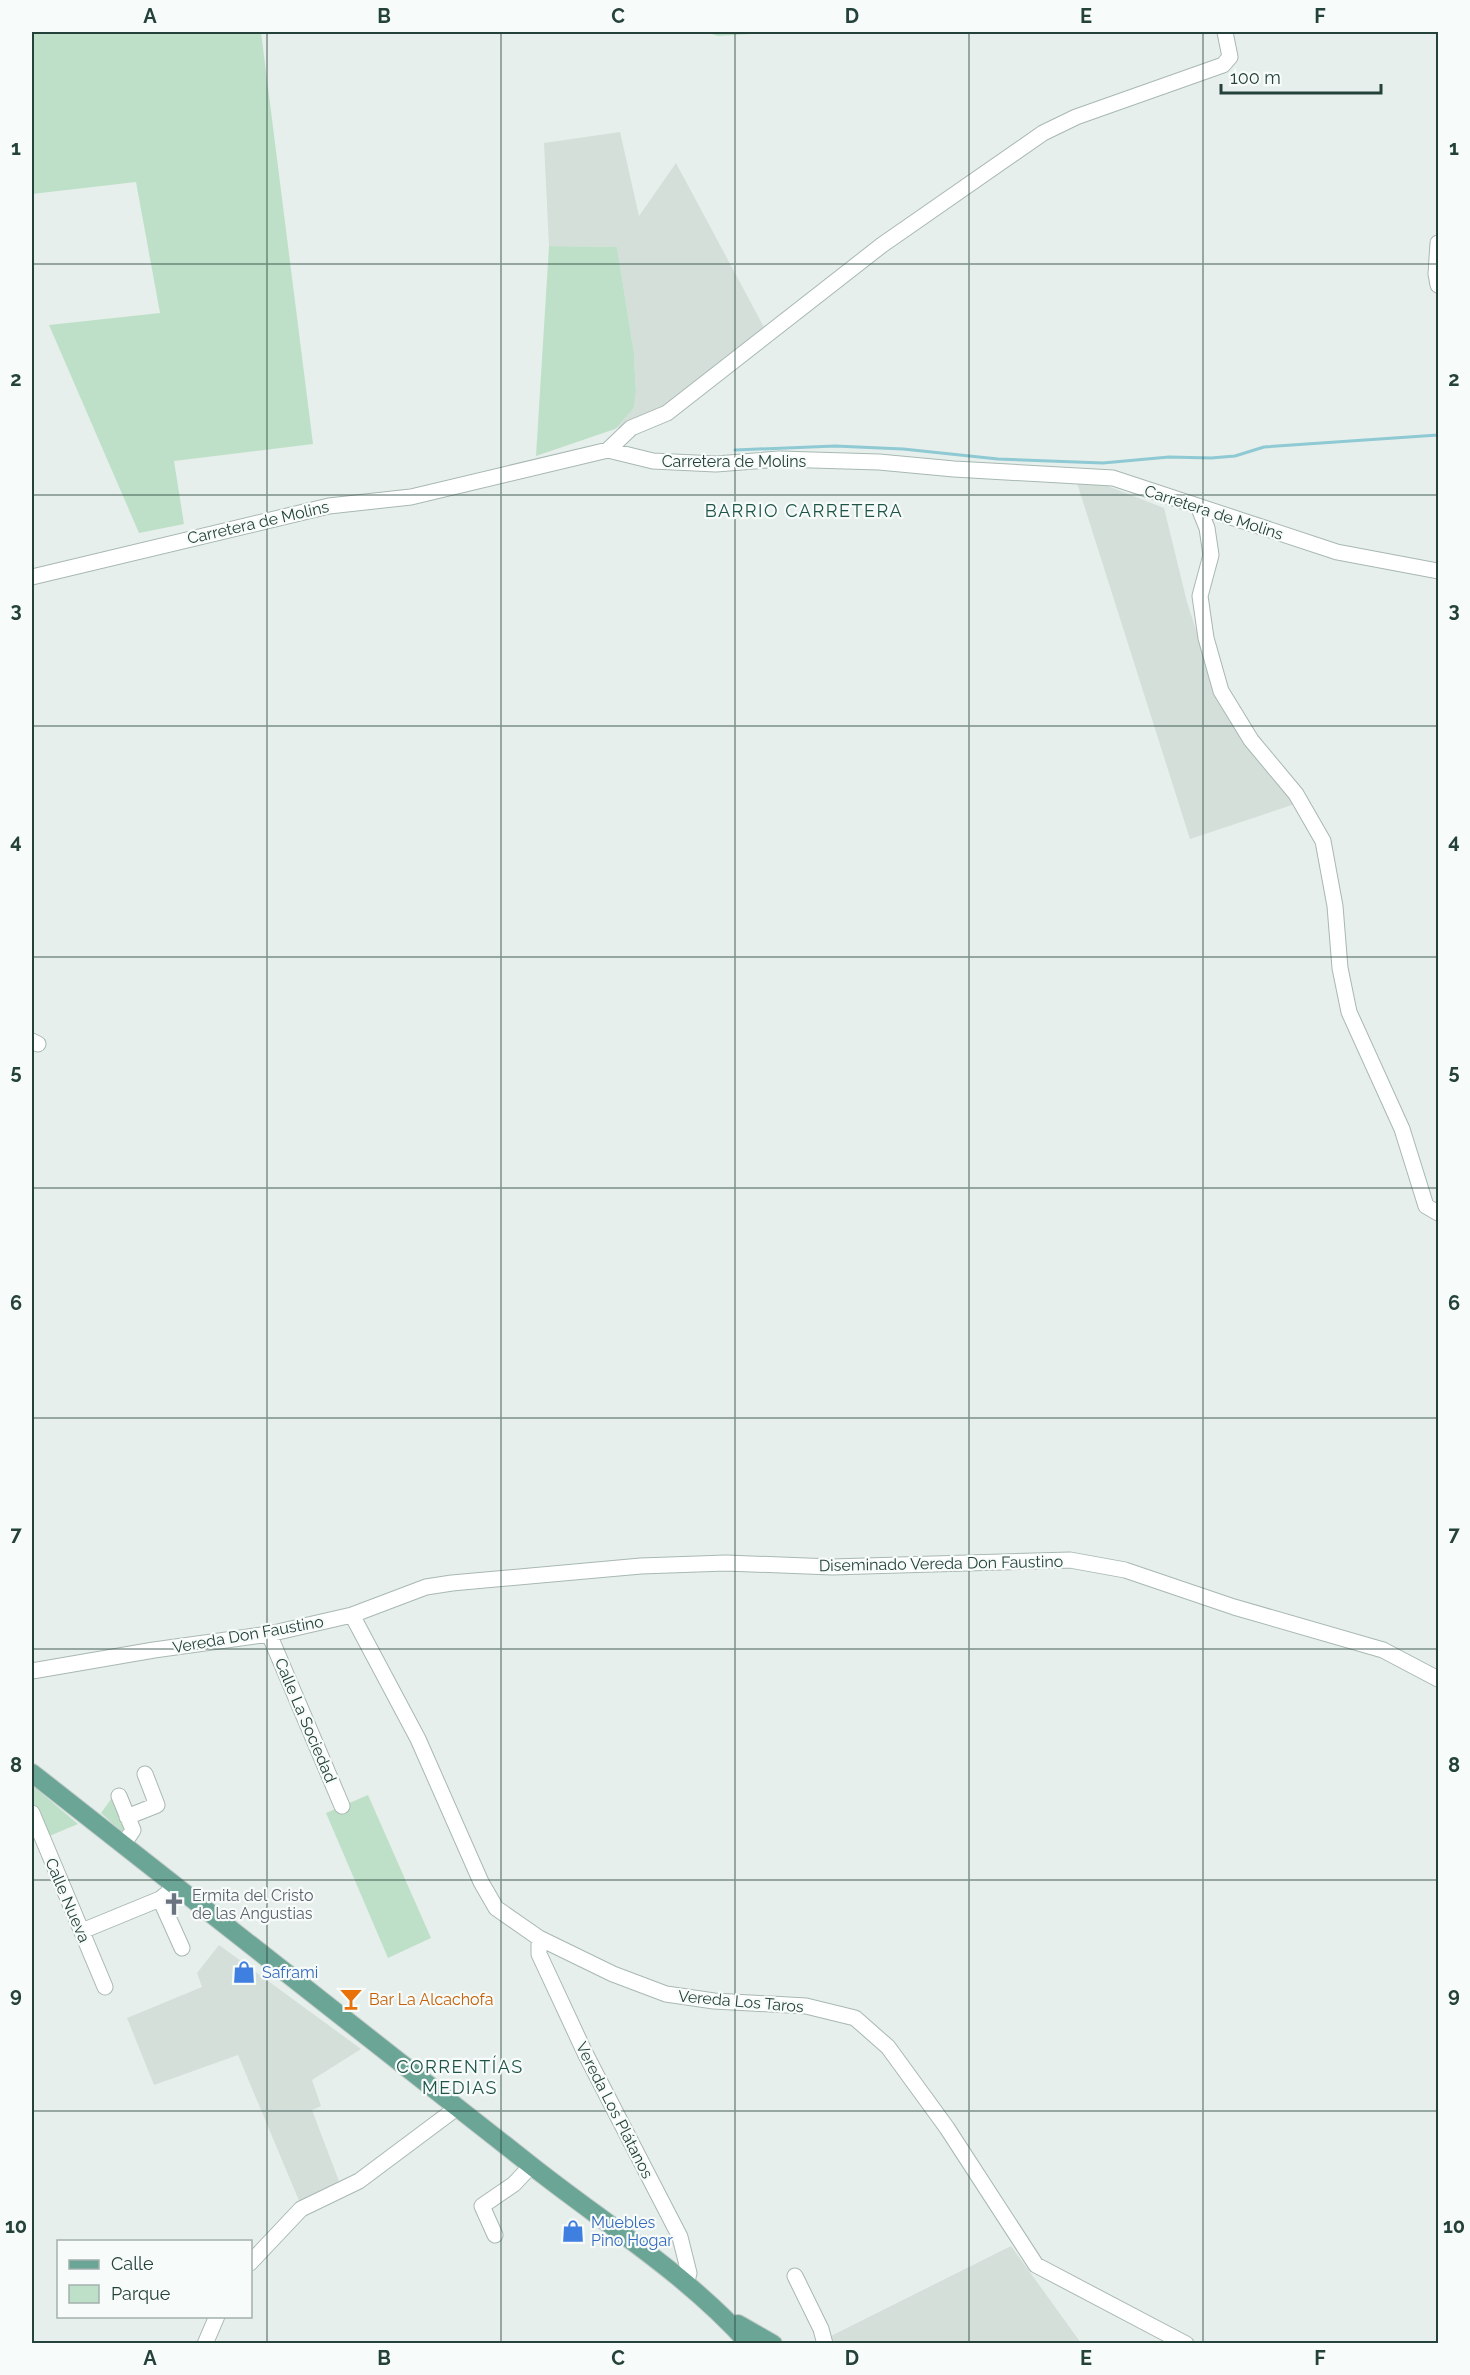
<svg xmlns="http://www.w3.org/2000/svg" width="1470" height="2375" font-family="Raleway,sans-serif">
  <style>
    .built { fill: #d4dfda }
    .green { fill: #bfe0c8 }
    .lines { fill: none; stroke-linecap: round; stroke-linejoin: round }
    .stream { stroke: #8ec9d4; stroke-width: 3 }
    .minor-casing { stroke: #a8b8b2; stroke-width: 17 }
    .major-casing { stroke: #c2cac8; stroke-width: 20 }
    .minor { stroke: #fff; stroke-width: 15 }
    .major { stroke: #6aa596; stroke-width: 18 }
    .grid { fill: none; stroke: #24423a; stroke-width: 1.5; stroke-opacity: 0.55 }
    .labels { text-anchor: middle; stroke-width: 4.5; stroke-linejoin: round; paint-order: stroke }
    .street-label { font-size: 16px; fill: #24423a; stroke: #f7fbf9 }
    .worship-label { font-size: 16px; fill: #5b616d; stroke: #f7fbf9; text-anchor: start }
    .shop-label { font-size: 16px; fill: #366cbe; stroke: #f7fbf9; text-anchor: start }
    .food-label { font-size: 16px; fill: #c56008; stroke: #f7fbf9; text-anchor: start }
    .neighbourhood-label { font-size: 18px; letter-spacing: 1.5px; fill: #1f5548; stroke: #f7fbf9 }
    .neatline { fill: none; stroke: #24423a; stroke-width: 2 }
    .grid-label { font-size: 20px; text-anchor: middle; font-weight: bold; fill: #24423a }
  </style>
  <rect width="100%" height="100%" fill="#e6efeb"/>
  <path class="built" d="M620,132L639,216L676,163L766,331L658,411L615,429L634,408L636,393L634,353L617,247L549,246L544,143Z
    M1077,483H1100L1164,508L1187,602L1220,705L1295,804L1190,839Z
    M219,1945L361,2049L312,2080L321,2106L312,2110L342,2189L300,2203L238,2055L154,2085L127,2018L202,1987L197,1973Z
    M1011,2246L1081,2343L836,2344L829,2337Z"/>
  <path class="green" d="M32,32H261L313,444L174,461L184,524L139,533L49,325L160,313L136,182L32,194Z
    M705,32H784L718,36Z
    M549,246L617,247L634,353L636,393L634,408L615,429L536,456Z
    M32,1785L78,1824L47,1837L32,1805Z
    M114,1795L128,1824L122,1832L101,1813Z
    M368,1795L431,1938L388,1958L326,1813Z"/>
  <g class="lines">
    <path class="stream" d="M735,450L835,446L903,449L998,459L1103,463L1169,457L1211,458L1235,456L1264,447L1438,435"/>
    <g class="minor-casing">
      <path id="minor" d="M1438,243L1436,274L1438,285
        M608,450L631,428L667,413L882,245L1043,133L1076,117L1223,65L1230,57L1225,32
        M1198,506L1207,528L1211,555L1200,596L1206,638L1221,691L1251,740L1296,794L1323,841L1335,906L1340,968L1349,1012L1402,1129L1426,1206L1438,1213
        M32,577L329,506L411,497L608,450L653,461L716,464L779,459L879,462L954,469L1113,478L1337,552L1438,571
        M32,1041L38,1044
        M352,1615L418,1739L481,1882L496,1908L539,1938L613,1974L666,1994L714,2001L806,2006L855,2018L888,2047L947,2128L1036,2265L1186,2344
        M269,1634L342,1806
        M32,1671L154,1650L269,1634L352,1615L426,1587L452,1583L641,1566L726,1563L832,1567L1070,1560L1125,1570L1234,1607L1383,1650L1438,1679
        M119,1796L133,1830L123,1845
        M32,1813L105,1987
        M127,1817L157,1805L145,1774
        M160,1899L182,1948
        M82,1931L160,1899L176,1886
        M539,1938V1954L585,2053L680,2237L689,2273L686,2284
        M495,2235L482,2206L514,2184L531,2166
        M250,2263L301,2209L359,2181L458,2107
        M795,2276L821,2329L825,2344
        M205,2344L217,2316"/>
    </g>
    <g class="major-casing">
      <path id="major" d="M32,1773C197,1903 363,2032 528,2163C602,2222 686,2273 749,2344
        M738,2324L773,2344"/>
    </g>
    <use href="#minor" class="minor"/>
    <use href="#major" class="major"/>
  </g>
  <path class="grid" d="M267,32V2344M501,32V2344M735,32V2344M969,32V2344M1203,32V2344M32,264H1438M32,495H1438M32,726H1438M32,957H1438M32,1188H1438M32,1418H1438M32,1649H1438M32,1880H1438M32,2111H1438"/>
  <defs>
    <g id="church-bare" transform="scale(1.8)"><path d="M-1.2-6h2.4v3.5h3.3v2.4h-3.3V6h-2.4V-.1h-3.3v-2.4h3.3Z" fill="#6b7280" stroke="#f7fbf9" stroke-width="2.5" paint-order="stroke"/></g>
    <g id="shop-bare" transform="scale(1.8)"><path d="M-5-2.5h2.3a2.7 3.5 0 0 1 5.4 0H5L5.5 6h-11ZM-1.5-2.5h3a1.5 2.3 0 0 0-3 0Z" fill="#3f7fe0" stroke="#f7fbf9" stroke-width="2.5" paint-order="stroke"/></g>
    <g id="bar-bare" transform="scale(1.8)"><path d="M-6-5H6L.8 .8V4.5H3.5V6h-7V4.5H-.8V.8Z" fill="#e8710a" stroke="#f7fbf9" stroke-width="2.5" paint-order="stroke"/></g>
  </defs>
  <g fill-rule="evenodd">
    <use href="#church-bare" x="174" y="1904"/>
    <use href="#shop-bare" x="244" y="1972"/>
    <use href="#bar-bare" x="351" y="1999"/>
    <use href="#shop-bare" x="573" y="2231"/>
  </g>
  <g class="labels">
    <g class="street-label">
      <text x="734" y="467">Carretera de Molins</text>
      <text transform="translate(1214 512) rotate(18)" y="6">Carretera de Molins</text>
      <text transform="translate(258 522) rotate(-13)" y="6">Carretera de Molins</text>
      <text transform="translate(941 1563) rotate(-1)" y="6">Diseminado Vereda Don Faustino</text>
      <text transform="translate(248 1634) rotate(-10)" y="6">Vereda Don Faustino</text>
      <text transform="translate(306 1720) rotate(67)" y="6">Calle La Sociedad</text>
      <text transform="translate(68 1900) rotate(67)" y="6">Calle Nueva</text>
      <text transform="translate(741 2001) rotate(5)" y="6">Vereda Los Taros</text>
      <text transform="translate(615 2110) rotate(63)" y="6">Vereda Los Plátanos</text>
    </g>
    <g class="worship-label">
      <text x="192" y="1901">Ermita del Cristo<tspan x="192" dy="18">de las Angustias</tspan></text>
    </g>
    <g class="shop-label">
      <text x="262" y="1978">Saframi</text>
      <text x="591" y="2228">Muebles<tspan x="591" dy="18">Pino Hogar</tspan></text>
    </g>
    <g class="food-label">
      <text x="369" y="2005">Bar La Alcachofa</text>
    </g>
    <g class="neighbourhood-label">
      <text x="804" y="517">BARRIO CARRETERA</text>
      <text x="460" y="2073">CORRENTÍAS<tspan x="460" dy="21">MEDIAS</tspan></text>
    </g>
  </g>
  <rect width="1470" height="2375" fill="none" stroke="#f7fbf9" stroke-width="66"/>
  <rect x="57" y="2240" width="195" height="78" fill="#f7fbf9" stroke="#a3b1ad" stroke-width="1.5"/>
  <rect x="69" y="2260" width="30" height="9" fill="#6aa596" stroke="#a3b1ad" stroke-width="1.5"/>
  <text x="111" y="2270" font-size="18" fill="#24423a">Calle</text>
  <rect x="69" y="2285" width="30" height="18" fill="#bfe0c8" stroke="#a3b1ad" stroke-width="1.5"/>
  <text x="111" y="2300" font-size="18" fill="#24423a">Parque</text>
  <path d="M1221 84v9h160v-9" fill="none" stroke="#24423a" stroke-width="3"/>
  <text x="1230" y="84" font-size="18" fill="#24423a" stroke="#f7fbf9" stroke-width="4.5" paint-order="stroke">100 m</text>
  <rect x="33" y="33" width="1404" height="2309" class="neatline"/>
  <g class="grid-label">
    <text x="150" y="23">A</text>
    <text x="384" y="23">B</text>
    <text x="618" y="23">C</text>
    <text x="852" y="23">D</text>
    <text x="1086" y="23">E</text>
    <text x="1320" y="23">F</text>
    <text x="16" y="155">1</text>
    <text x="1454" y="155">1</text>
    <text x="16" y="386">2</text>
    <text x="1454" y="386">2</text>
    <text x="16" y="617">3</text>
    <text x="1454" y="617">3</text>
    <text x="16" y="848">4</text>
    <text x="1454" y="848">4</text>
    <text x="16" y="1079">5</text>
    <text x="1454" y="1079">5</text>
    <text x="16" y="1310">6</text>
    <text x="1454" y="1310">6</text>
    <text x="16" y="1541">7</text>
    <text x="1454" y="1541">7</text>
    <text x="16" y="1772">8</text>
    <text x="1454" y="1772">8</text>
    <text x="16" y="2002">9</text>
    <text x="1454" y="2002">9</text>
    <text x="16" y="2233">10</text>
    <text x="1454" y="2233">10</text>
    <text x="150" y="2365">A</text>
    <text x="384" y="2365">B</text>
    <text x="618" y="2365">C</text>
    <text x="852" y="2365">D</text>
    <text x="1086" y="2365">E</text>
    <text x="1320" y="2365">F</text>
  </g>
</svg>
